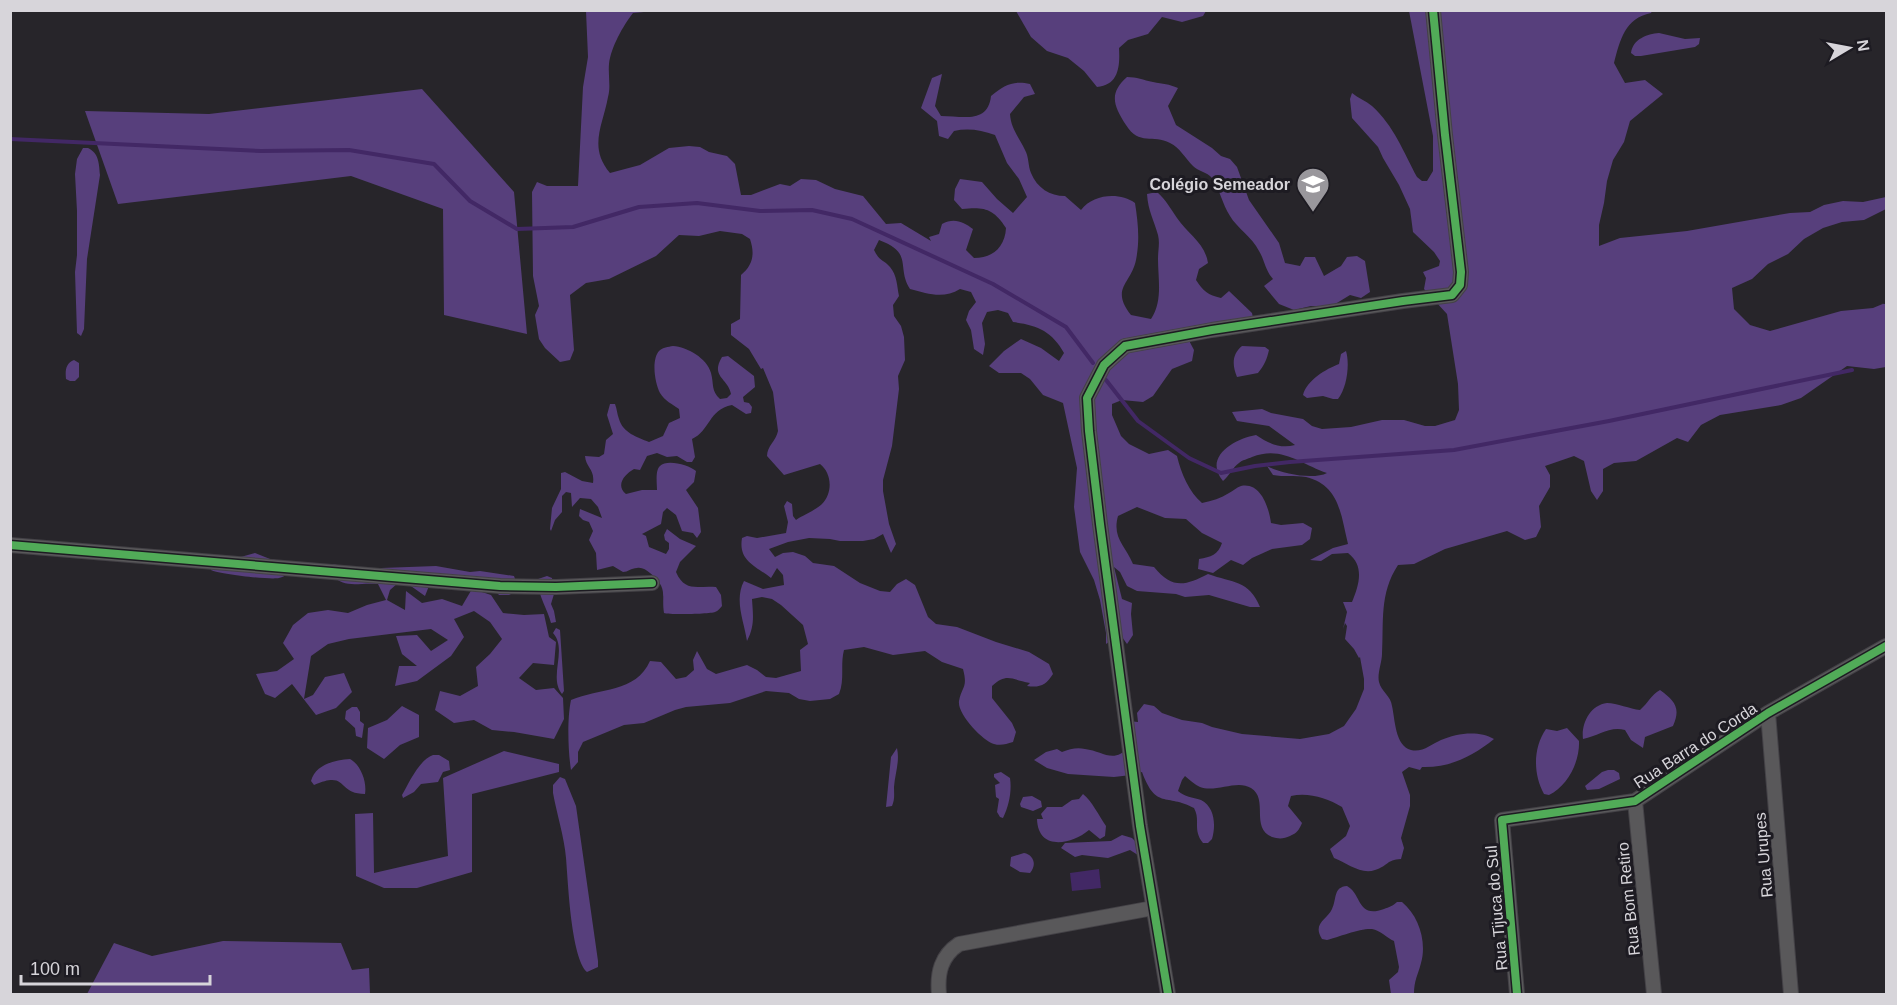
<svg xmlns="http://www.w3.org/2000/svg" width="1897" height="1005" font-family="Helvetica,sans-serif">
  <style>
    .forest { fill: #573f7c; fill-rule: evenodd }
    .water { fill: #422865 }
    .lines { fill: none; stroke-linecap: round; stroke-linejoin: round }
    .stream { stroke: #422865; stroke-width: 4 }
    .minor-casing { stroke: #444247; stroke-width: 16 }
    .minor { stroke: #59585a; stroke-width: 14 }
    .cycleway-casing { stroke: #1d1b22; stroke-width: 11 }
    .cycleway { stroke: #51ab58; stroke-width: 8 }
    .labels { text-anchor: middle; stroke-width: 6; stroke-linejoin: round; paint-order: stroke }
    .poi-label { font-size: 16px; font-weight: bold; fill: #d7d5da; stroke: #1d1b22; text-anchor: end }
    .street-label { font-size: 16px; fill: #d7d5da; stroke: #1d1b22 }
  </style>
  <rect width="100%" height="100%" fill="#27252a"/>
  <path class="forest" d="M586,11H655L633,13C623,26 611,47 609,64C608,75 611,87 608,97C603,125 588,147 610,173L640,165L669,148L689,146L700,147L709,152L727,156L735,164L741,195H751L780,184L790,186L801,179L816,180L835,189L863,196L886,224L901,223L931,241L929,237L939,234L942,224C954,217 964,222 973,229L966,250L974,258C993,258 1005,247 1006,228C993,208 984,207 962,209L954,200L955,189L960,179L982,182L997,199L1013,213L1027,197L1019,179L1007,163L995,135C981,130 968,128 954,131L948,139L939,136L937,121L921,108L932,78L942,74L935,106L941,116C963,116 988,124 991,96C1004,85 1014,80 1030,84L1035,94L1024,97L1010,114C1011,129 1019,137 1025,150C1029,157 1028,166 1031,173C1037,188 1050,196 1065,196L1081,210C1093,194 1120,192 1135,203C1138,222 1140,240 1136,260C1131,284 1110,288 1131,315L1151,319C1163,301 1158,279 1158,259C1158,250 1160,243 1158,235C1154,220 1148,211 1147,194L1157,192C1166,200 1170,208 1177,218C1188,234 1205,243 1208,263L1199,269L1196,280C1203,291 1208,295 1221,298L1229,291L1252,313L1254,323L1193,326L1184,331L1194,350L1192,361L1172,369L1153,396L1143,402L1122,400L1112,404V415L1121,436L1129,444L1149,454L1168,450L1177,456C1181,473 1189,492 1202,503C1212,501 1221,498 1229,493C1233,491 1237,487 1241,486C1261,482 1269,508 1271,523L1281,525L1303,523L1312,528L1310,539L1302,545L1272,549L1252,558L1243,565L1231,560L1213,573L1198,569L1199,559C1211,557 1218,555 1222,543L1202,533L1186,519L1165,518L1137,507L1118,516C1112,538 1125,545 1133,564L1154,567C1172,589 1185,586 1208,574C1233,583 1249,580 1260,607H1250L1209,595L1185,597L1176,594L1137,591L1127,586L1120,572L1114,567L1122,599L1132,603L1131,614L1133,635L1127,644L1115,627L1114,638L1106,644V633L1100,600L1094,580L1080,552L1074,507L1077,468L1063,403L1043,395L1030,379L1021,373H999L989,366L1004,351L1021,339L1041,348L1059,361L1064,353C1052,331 1037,325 1013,322L1008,313L998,310L987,312L982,323L985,344L983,355L974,349L971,330L966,320L969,311L976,302L971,292L960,289C944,299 928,294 910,289C896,267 914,253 879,240L874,250C880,262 883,259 890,267C897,275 897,286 899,296L893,305L894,316L901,326L904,337L905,360L898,376L899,389L892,446L883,480V491L889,524L896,544L891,553L883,534L874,539L863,541H840L830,539L809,538L788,542L769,549L775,557L783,553L793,552L805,556L813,563L834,566L860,583L880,591L890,592L897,584L906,579L915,585L928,617L936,624L957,627L996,642L1029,652L1049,664L1053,674C1046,685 1040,688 1027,686L1030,683C1012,680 1007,672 992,686V698L1012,723L1016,732L1013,742C1006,744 1001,746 994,744C983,741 957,714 959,701C962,686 968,688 963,669L942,662L925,651L893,655L864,647L844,650C840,665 845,679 839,694L830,699L810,701L799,699L789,693L766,691L730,703L686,707L675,710L644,723L624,725L583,742L578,752V762L571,770C568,751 567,719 571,700C599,688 636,693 650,661L661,662L676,679L686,677L694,670L693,660L697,651L707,669L716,674L747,665L757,670L766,677L776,678L801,671L800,650L808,644L803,625L781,605L772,599L762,597L752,599C753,615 755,626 747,641C744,621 734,600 744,581L763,589L784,585L783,575L777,568L771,578C756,566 738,561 742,538L747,536L757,538L786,533L788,522L784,506L787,501L792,504L793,516L796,520C803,515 816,510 822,504C833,493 832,473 820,464L784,475L767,456C767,446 776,441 778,431L773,392L763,368L761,369L749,349L731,335V324L740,319L741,275C753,265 755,254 750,239L742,234L720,231L699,236L679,235L656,256L609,279L586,283L570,295L574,350L570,360L560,362L545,348L539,339L535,315L539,306L533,276L532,192L537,182L547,186H578L583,87L588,57Z
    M1016,11H1206L1203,16L1182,22L1162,17L1148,34L1128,40L1119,48C1120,66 1119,85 1097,87L1084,71L1068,58L1047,51L1031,37Z
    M1409,11H1652L1651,13C1625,18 1620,40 1614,63L1625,83L1645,80L1663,94L1630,121L1624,142L1613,160L1607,181L1604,203L1599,225V246L1620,238L1687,231L1790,213L1810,212L1824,205L1843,201L1863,202L1886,197V209L1864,220L1842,222L1823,228L1804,239L1788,254L1768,264L1752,279L1732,288L1734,309L1750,325L1770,331L1841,311L1873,308L1885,303L1882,304H1886V367L1874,369L1847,366L1801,398L1781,405L1720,415L1701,425L1688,442L1677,438L1636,461L1614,463L1603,469V491L1597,500L1591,491L1584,461L1574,456L1545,466L1550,475V487L1539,506L1541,527L1536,537L1525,540L1507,531L1445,549L1414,564L1398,565C1379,594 1384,622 1382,654C1382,662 1377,674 1379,682C1381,691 1391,696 1392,706C1395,719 1395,746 1411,750C1422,753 1432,744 1441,740C1457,733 1479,730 1494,739C1473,756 1450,768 1422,767L1420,770L1409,767L1402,772L1410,795V806L1401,838L1404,848L1401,859C1386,860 1388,866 1375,870C1361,875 1347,863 1334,858L1330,849L1346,836L1350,826L1342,807C1327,798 1308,792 1291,796L1288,806L1302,823C1299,830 1297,833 1290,836C1284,839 1278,839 1272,837C1250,828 1269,799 1251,788C1237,779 1216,793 1200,787C1195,785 1190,780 1185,776L1182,780L1178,791C1185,797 1192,797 1201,800C1215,807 1216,826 1212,839L1208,843H1203C1192,829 1201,821 1194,808C1166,793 1156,810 1142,772L1131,775L1114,777L1068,774L1047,768L1034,760L1046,752L1057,749L1062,752C1070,749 1077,747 1085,749C1103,751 1114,765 1129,746L1120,727L1128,721L1138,722L1137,713L1144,704L1154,706L1162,713L1182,720L1202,723L1212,727L1242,734L1300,739L1329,734L1344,726L1356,709L1364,689V679L1360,657L1359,658L1354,649L1345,639L1347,626L1345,623L1343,629L1347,612L1343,602H1352C1359,585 1365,566 1348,553L1332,554L1321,561L1310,560L1333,548L1348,544C1341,516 1340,485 1306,477C1295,475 1283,477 1273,475L1267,466C1281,474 1314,480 1327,473C1301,464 1281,445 1252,457C1248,459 1242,460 1239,463C1233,467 1229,476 1223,481C1203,457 1234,439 1256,435C1268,443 1280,449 1295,445L1269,426L1237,421L1232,412L1262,409L1271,413L1303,419L1312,426L1322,429L1351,427L1382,420H1404L1425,426H1435L1455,420L1459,410L1458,384L1447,314L1424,289L1426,278L1423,272L1439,266L1440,261L1434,252L1413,232L1410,209L1399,185L1383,158L1378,147L1352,118L1350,99L1352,93C1358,98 1366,101 1372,106C1394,126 1403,151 1417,177L1422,181H1427L1433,171V136Z
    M1659,33L1685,39L1700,38L1699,44L1695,47L1641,56H1635L1631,53C1633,39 1647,34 1659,33Z
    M1127,77C1137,77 1143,80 1153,82C1163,84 1169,84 1178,88L1168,106L1176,125L1212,148L1221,156L1230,159L1237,167L1249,200L1279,243L1285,263L1300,266L1305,257H1315L1324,276L1341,266L1347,257L1357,256L1365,261L1370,292L1361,298L1350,295L1332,306H1311L1294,310L1279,304L1264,286L1273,279C1265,270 1265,261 1259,251C1252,237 1237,228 1230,216C1222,204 1220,189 1212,178C1207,172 1198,171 1193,166C1185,158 1180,148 1170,143C1153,134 1139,146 1126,125C1113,105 1109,93 1127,77Z
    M422,89L514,192L527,334L444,315L443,209L351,176L118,204L85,111L209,114Z
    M83,148H88C99,153 99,164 100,175L87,259L84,329L81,336L77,333L75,272L77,255V211L75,174L77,159Z
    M673,346C687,347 707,358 711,373C714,384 711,391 720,399L727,398L731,394C728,378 710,377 722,357L728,356L754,376L755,387L743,397L744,402L749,403L752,407L751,413L746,414L732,405C708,410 710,431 692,439L695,457L692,462H687L677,456L667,457L657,453L647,456L640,470L634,469C625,474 615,485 626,494L642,490H657C657,484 655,470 660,466C667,459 689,465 696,471L694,482L686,490L698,508L701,532L697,538L693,533L682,531L676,515L667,508L663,512L661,524L642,534L646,536L649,547L666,554L669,549V543L665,540L664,535L667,529L680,539L696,546L680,562L676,572C685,593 698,585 716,587L721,595L722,606C720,608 718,611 715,612C710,614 669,615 664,613C661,594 669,589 650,573C646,570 642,567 637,568C631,568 628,572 623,572L613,566L597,570L596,553L589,540L593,531L589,522L583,520L579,516L580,509L602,518L598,507L591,499L580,498L572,507L571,493L566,492L562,496V512L555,520L551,531L550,529L552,508L561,489V473L565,472L582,481L593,483C595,469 586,468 585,456L599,457L604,454L606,440L613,434L607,415L610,404H615C617,409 617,414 619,419C623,433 637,437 649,442L663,436L669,423L680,418L679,409C672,404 665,401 660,393C655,384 651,360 659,351C663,347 668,347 673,346Z
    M1242,346L1265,347L1269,350C1267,359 1264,366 1258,373L1237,377C1232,365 1232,354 1242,346Z
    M1346,351C1350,364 1347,388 1338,399H1333L1323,396L1307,398L1303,395C1307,380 1326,369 1339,364L1341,354Z
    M74,360L79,363V377L75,381H70L66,379C65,370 66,363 74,360Z
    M255,553L270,559L282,561L288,574C284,576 283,577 279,578C270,580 218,574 211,570L212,565Z
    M333,564L354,569L436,566L470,572L480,571L514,576L519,590L509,595H499L492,587L473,589L491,595L503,613L524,615L544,614L549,637L556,642L554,665L533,663L519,678L536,690L554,688L563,698L564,719L554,739L514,732L492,730L474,720L454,723L435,710L440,691L460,696L478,686L476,667L490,654L502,639L490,622L474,611L454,619L464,637L451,656L417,681L395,686L399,666H417L402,654L396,636L417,635L431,651L448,640L431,629L349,639L328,644L311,656L304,699L313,695L325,677L344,673L352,692L336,708L316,715L292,684L275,698L265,694L256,674L277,671L294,659L283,643L293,625L308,613L328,610L348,613L367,605L386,600L378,584C357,582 346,590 329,573ZM398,583L408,584L425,596L429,586C443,587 458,589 472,589L462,606L442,599L422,603L406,591L405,610L387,600L390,590Z
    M547,576L552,578L554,594L551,604L554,611L556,622L551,623C548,610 536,592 538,579Z
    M556,628L560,630L564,691L562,694C548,677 568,649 553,633Z
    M1660,690C1675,701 1681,708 1673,726L1645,737L1643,748L1631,740L1625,730C1609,726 1599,736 1583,739C1581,724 1590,705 1607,703C1617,703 1630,709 1640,710C1648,703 1651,695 1660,690Z
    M402,706L419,715V737L400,745L384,759L367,748L368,728L387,720Z
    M352,707H357L360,712V721L364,724L362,738L356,736L355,728L345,719L346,711Z
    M1567,728L1579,741C1580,761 1568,786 1549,795L1544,794C1533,774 1533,748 1546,729L1557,731Z
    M897,748C900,762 895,773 894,787C894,794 895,799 892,806L886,807L891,757Z
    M504,751L559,764V772L472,794V872L417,888H384L356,876L355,814L373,813L374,873L448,856L443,778Z
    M433,755H439L449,761L450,770L443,772L438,782L421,784L414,792L403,798L402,795C409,783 419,760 433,755Z
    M350,759C361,765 367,782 365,794C336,794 349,770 314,785L311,781C315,765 334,760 350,759Z
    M1608,770H1614L1619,773L1620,779L1599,789L1587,790L1585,786L1602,772Z
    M1001,772L1010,778C1012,791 1009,806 1003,818L1000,817L997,812L999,799L996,797L995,785L1000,783L994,777V774Z
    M560,777L565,779L576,806L598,961V967L587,972C571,958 568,881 566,858C564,836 557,815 553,793V785Z
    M1083,794C1092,801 1099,816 1106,826L1105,836L1100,839L1089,830C1071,845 1038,851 1037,819H1043L1041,814L1047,807H1062L1072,800L1079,799Z
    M1032,796L1041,801L1042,807L1033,811L1021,807L1020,804L1023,797Z
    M1140,826L1149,880V884L1145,885L1141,873V857L1130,850L1108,858L1082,855L1075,857L1061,848L1065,843L1111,841L1122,835L1132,838L1136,842L1134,827Z
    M1024,853C1034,855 1037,865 1030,873L1020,872L1010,866L1011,857Z
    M1347,886C1362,894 1357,919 1384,909C1389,907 1393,906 1397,902H1402C1419,916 1427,942 1421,963C1418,975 1414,980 1414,994H1391L1389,980L1398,972L1399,967L1394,941C1387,938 1380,930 1372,929C1361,928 1338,937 1327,940L1322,939C1312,923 1327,920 1332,909C1337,899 1333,887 1347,886Z
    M223,941L341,943L352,970L369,968L370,994H87L114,943L152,956Z"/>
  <path class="water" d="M1099,869L1101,888L1072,891L1070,873Z"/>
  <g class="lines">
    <path class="stream" d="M10,139L261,151L349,150L434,164L470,201L517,229L573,227L639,207L697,203L760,211L812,210L852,219L993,284L1066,327L1093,363
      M1106,380L1138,421L1189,458L1221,473L1255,466L1290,462L1454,450L1609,421L1852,370"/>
    <g class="minor-casing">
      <path id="minor" d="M10,545L500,586L556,587L652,583
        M1768,713L1791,994
        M1635,801L1654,994
        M939,994C937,973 941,956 959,944L1153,908
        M1168,994L1140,826L1100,524L1089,431L1087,398L1104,365L1125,346L1212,330L1403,301L1452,295L1460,285L1461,272L1445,135L1433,10
        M1517,994L1502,820L1635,801L1768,713L1886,646"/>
    </g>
    <use href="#minor" class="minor"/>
    <g class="cycleway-casing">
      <path id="cycleway" d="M10,545L500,586L556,587L652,583
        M1168,994L1140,826L1100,524L1089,431L1087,398L1104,365L1125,346L1212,330L1403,301L1452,295L1460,285L1461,272L1445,135L1433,10
        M1517,994L1502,820L1635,801L1768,713L1886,646"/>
    </g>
    <use href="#cycleway" class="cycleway"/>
  </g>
  <defs>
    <g id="school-pin" transform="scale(1.725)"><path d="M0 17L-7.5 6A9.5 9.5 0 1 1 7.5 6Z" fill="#99979c" stroke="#1d1b22"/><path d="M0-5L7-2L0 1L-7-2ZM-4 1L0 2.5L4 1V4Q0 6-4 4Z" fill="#fff"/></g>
  </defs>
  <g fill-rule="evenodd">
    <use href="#school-pin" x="1313" y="184"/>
  </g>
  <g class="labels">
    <g class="poi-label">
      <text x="1290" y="190">Colégio Semeador</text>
    </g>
    <g class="street-label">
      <text transform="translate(1695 745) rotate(-33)" y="6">Rua Barra do Corda</text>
      <text transform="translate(1763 855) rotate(-95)" y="6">Rua Urupes</text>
      <text transform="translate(1628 899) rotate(-96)" y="6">Rua Bom Retiro</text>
      <text transform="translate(1496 908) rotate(-95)" y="6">Rua Tijuca do Sul</text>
    </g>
  </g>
  <rect width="1897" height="1005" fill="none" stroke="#d7d5da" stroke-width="24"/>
  <g transform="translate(1849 48) rotate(80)" stroke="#1d1b22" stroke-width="4.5" paint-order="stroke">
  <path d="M0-4.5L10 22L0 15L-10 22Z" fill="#d7d5da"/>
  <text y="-9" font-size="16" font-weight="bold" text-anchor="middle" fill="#d7d5da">N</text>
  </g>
  <path d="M21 975v9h189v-9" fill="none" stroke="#d7d5da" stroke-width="3"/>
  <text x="30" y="975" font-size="18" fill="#d7d5da" stroke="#1d1b22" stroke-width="4.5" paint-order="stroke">100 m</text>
</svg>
